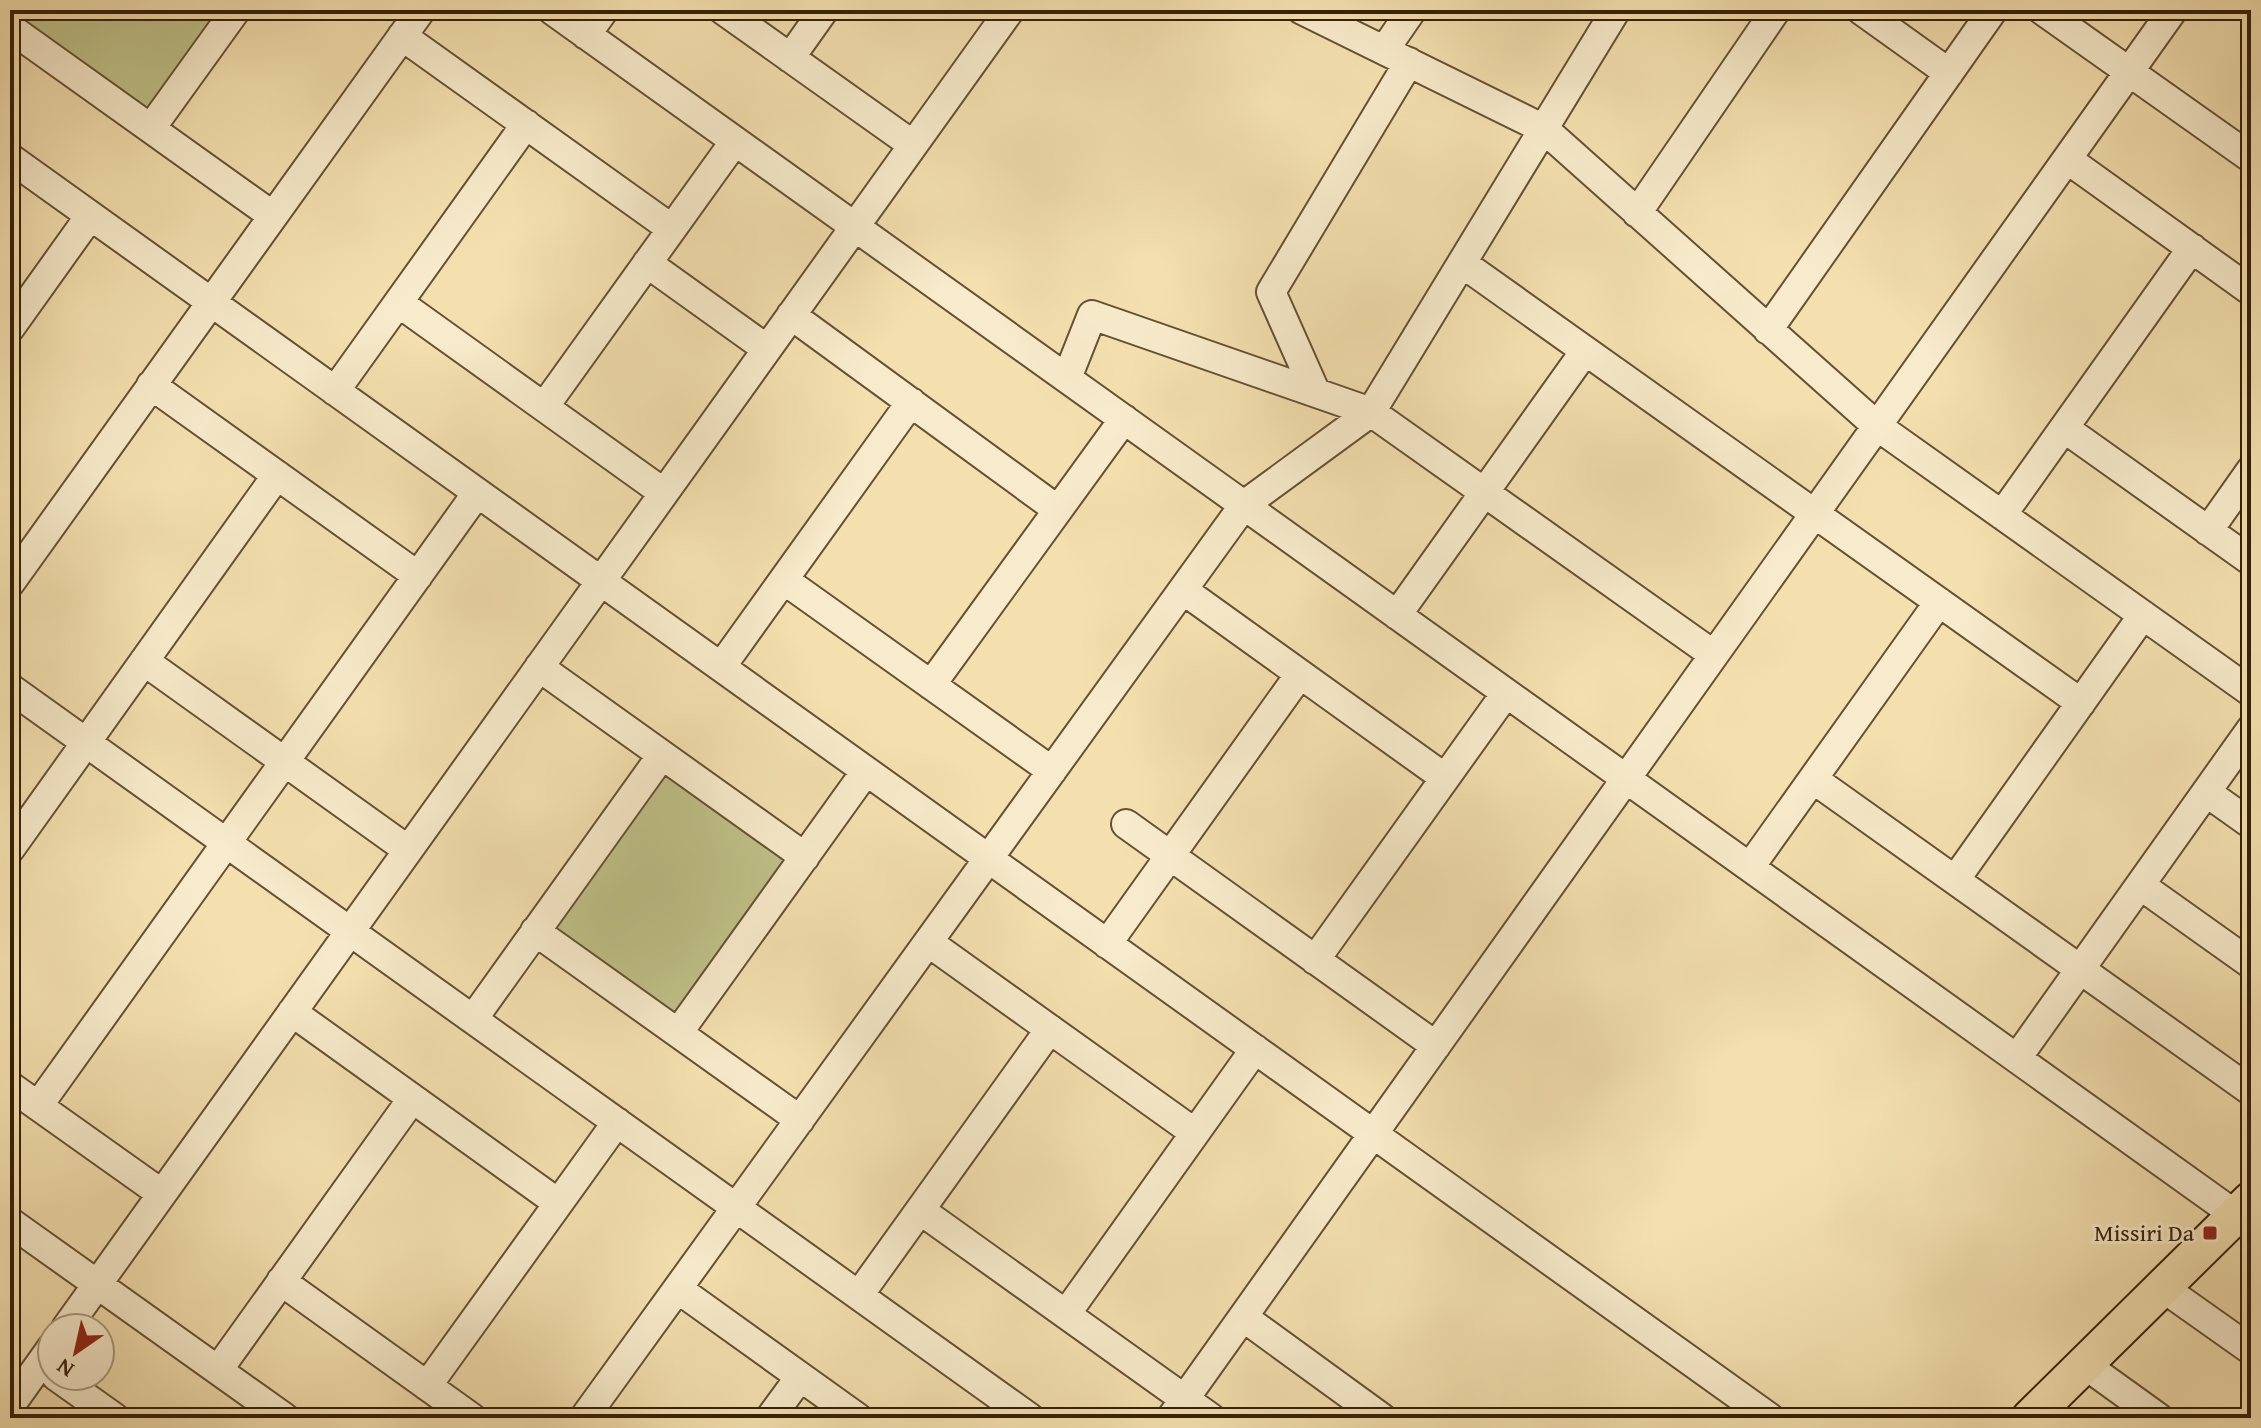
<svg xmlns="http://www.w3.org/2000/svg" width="2261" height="1428" font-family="'Gentium Book Plus',serif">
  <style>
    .pitch { fill: #bfc188; stroke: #7a704a; stroke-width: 2 }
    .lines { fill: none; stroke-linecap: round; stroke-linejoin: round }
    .minor-casing { stroke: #655034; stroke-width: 32 }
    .major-casing { stroke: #35200b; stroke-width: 40 }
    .minor { stroke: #f8ebcb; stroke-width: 28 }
    .major { stroke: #f4e0af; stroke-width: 36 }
    .poi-dot { fill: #8f2418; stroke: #f8ebcb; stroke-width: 3 }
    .labels { text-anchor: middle; stroke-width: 6; stroke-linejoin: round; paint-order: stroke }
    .poi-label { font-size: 24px; fill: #35200b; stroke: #f8ebcb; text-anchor: end }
  </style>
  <rect width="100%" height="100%" fill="#f4e0af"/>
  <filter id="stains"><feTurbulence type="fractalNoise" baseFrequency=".0025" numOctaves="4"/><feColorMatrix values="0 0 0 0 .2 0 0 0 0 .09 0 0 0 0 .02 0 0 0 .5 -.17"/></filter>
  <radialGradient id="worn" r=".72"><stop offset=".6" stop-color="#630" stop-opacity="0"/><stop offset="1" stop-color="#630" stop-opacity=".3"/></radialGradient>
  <path class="pitch" d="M29,10H229L149,120L18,26Z
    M667,761L799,855L675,1028L543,933Z"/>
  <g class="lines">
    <g class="minor-casing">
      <path id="minor" d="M552,10L2251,1226
        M723,10L913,145
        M1302,10L1544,129L1877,426L2251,692
        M1861,10L1949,73
        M2042,10L2251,158
        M10,28L273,216
        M586,35L604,10
        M402,36L672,229
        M1385,49L1412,10
        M790,58L824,10
        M151,128L236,10
        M10,158L1770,1418
        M2067,159L2251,291
        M1637,213L1776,10
        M647,263L767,349
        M1462,263L2081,703
        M399,303L664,493
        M791,315L1058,510
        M10,328L90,216
        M1768,330L1993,10
        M1067,378L1092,315L1371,412L1714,655
        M151,385L418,576
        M335,391L526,124
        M1315,391L1271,292L1409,62
        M544,407L735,141
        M2064,428L2251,561
        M2002,515L2192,248
        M2208,531L2251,470
        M784,580L1052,771
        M10,583L421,10
        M1183,590L1445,778
        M1397,615L1585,351
        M144,661L408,850
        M539,667L805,857
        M721,667L911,402
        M931,685L1124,419
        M10,688L1030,1418
        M1813,779L2251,1091
        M2206,792L2251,824
        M1126,824L1436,1046
        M10,849L277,475
        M1750,867L1939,602
        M1955,880L2143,615
        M2140,885L2251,964
        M535,931L800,1120
        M928,942L1195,1133
        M1107,944L1300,674
        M1315,960L1506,693
        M292,1012L558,1203
        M473,1019L662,755
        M678,1033L866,771
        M2017,1058L2251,729
        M10,1086L162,1194
        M38,1106L477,493
        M920,1210L1211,1418
        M10,1222L285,1418
        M281,1281L472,1418
        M2162,1287L2251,1350
        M678,1289L858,1418
        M859,1295L1050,1029
        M1066,1314L1255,1049
        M1243,1317L1382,1418
        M66,1328L1010,10
        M2084,1364L2159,1418
        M218,1370L412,1099
        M56,1376L115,1418
        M427,1386L617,1122
        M10,1406L52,1347
        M584,1418L1244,505L1371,412L1616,10
        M770,1418L800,1377
        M1171,1418L2173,10"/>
    </g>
    <g class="major-casing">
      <path id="major" d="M2030,1418L2251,1200"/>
    </g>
    <use href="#minor" class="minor"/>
    <use href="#major" class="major"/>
  </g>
  <rect class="poi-dot" x="2202" y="1225" width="16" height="16" rx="4"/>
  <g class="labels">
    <g class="poi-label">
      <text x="2194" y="1241">Missiri Da</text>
    </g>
  </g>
  <rect width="2261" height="1428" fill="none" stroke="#f4e0af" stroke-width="40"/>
  <rect x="12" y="12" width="2237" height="1404" fill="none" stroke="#35200b" stroke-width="4"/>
  <rect x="20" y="20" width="2221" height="1388" fill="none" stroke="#35200b" stroke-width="2"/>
  <g transform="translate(76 1352) rotate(214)"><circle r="38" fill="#f8ebcb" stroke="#aa9a7e" stroke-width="2"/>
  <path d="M0-6L14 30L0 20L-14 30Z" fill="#8f2418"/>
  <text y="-12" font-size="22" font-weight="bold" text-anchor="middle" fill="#35200b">N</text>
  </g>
  <rect width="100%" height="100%" filter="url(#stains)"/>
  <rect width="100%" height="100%" fill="url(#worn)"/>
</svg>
